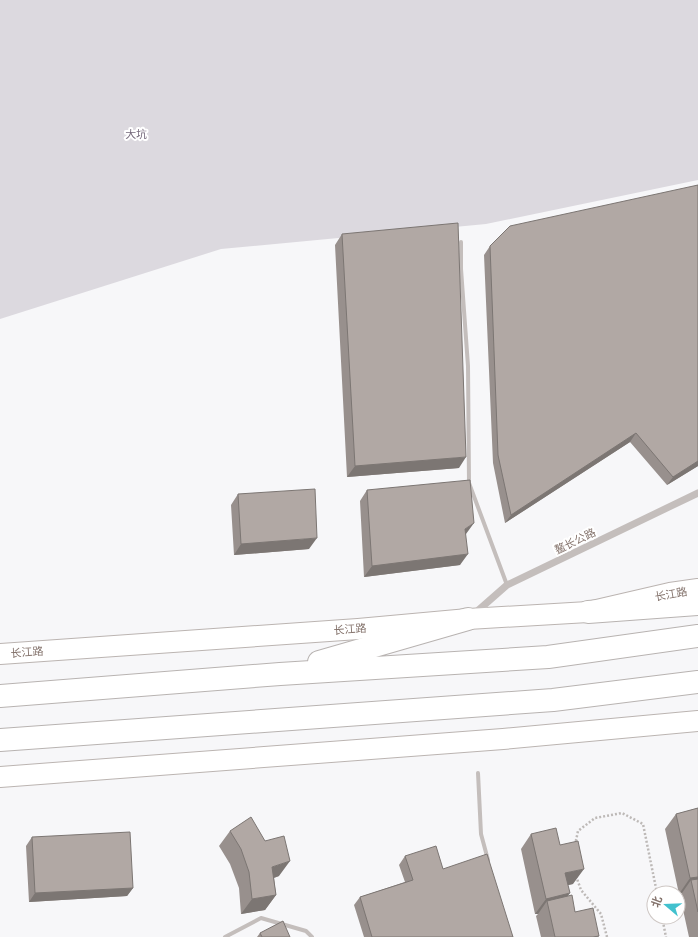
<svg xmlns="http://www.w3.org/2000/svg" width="698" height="937" font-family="Poppins,'Noto Sans SC',sans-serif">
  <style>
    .green { fill: #dcd9df }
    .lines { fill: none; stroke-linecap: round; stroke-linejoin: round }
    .secondary-casing { stroke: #bbb4b1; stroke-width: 22 }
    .trunk-casing { stroke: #b8b3b1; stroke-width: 24 }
    .path { stroke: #bdb9b7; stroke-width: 2.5; stroke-dasharray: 2 2; stroke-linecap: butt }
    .minor { stroke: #c4bebc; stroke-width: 4 }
    .tertiary { stroke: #c4bebc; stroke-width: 7 }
    .secondary { stroke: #fff; stroke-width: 20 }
    .trunk { stroke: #fff; stroke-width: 22 }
    .wall { fill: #98908d }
    .shaded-wall { fill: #7c7673 }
    .building { fill: #b1a8a4; stroke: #7c7673 }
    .labels { text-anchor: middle; stroke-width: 4; stroke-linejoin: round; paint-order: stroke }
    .park-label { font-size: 11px; fill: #766a7c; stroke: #fff }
    .street-label { font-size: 11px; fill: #84736c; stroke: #fff }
  </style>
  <rect width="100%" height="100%" fill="#f7f7f9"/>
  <path class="green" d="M0,0H698V180L486,224L221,249L0,319Z"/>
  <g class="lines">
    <g class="secondary-casing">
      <path id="secondary" d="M0,654L358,629L468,619L588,612L670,593L698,589
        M0,777L503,739L698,721"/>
    </g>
    <g class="trunk-casing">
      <path id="trunk" d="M588,612L698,604
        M319,662L468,619
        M0,696L280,674L548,657L698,636
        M0,740L553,700L698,682"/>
    </g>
    <path class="path" d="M575,845L578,831L595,818L622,813L643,824L657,893
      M576,876L581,890L601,914L607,937
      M662,917L666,937"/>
    <path class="minor" d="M461,242V269L468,366L469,483L507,585
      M478,773L481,834L488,860
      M225,937L261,918L306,931L312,937"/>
    <path class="tertiary" d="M474,614L507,585L698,493"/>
    <use href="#secondary" class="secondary"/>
    <use href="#trunk" class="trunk"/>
  </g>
  <path class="wall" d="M698,185V466L667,485L630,442L505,523L493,463L484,255L490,246Z
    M342,234L459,468L347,477L335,245Z
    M367,490L466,534H465L460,565L364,577L360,501Z
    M238,494L309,549L234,555L231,505Z
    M698,808V937H689L680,896L682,893L679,894L665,829L676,814Z
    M230,831L279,876L274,878L276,895L265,910L241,914L239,888L230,864L219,846Z
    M531,834L560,845L573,884L568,885V896L575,912L599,936L598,937H541L536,916L538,914H535L521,849Z
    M32,837L133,888L127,896L29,902L26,846Z
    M405,856L443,869L513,937H364L354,905L360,897L405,882L399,865Z
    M260,933L290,937H257Z"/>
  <path class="shaded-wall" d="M636,433L630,442L505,523L511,515Z
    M466,457L459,468L347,477L355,466Z
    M698,461V466L667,485L673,477Z
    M474,523L466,534L457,540L465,529Z
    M317,538L309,549L234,555L241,544Z
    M468,554L460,565L364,577L372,566Z
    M290,861L279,876L261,882L272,867Z
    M584,869L573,884L554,888L565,873Z
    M698,877V890L691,880L682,893L679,894L690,878Z
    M133,888L127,896L29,902L35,893Z
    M570,893L559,909L547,901L538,914H535L546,899Z
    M276,895L265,910L241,914L252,899Z"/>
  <path class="building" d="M698,185V461L673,477L636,433L511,515L498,455L490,246L510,226Z
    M458,223L466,457L355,466L342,234Z
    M470,480L474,523L465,529L468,554L372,566L367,490Z
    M315,489L317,538L241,544L238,494Z
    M698,808V877L690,878L676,814Z
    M251,817L265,841L284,836L290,861L272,867L276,895L252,899L249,872L241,849L230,831Z
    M556,828L560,845L578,841L584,869L565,873L570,893L546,899L531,834Z
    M130,832L133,888L35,893L32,837Z
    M436,846L443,869L487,854L513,937H372L360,897L413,880L405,856Z
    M698,879V912L691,880Z
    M572,895L575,912L593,908L599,936L593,937H555L547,901Z
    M283,921L290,937H262L260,933Z"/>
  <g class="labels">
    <g class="park-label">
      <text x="136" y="138">大坑</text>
    </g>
    <g class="street-label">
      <text transform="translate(575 541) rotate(-26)" y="4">鳌长公路</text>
      <text transform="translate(671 594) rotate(-10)" y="4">长江路</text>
      <text transform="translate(350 629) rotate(-4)" y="4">长江路</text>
      <text transform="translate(27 652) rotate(-4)" y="4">长江路</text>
    </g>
  </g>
  <g transform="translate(666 905) rotate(289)"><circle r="19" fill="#ffffff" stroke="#cec7c4"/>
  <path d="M0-3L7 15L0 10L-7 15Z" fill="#42c1ce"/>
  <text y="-6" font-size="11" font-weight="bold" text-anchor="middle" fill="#84736c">北</text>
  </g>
</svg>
